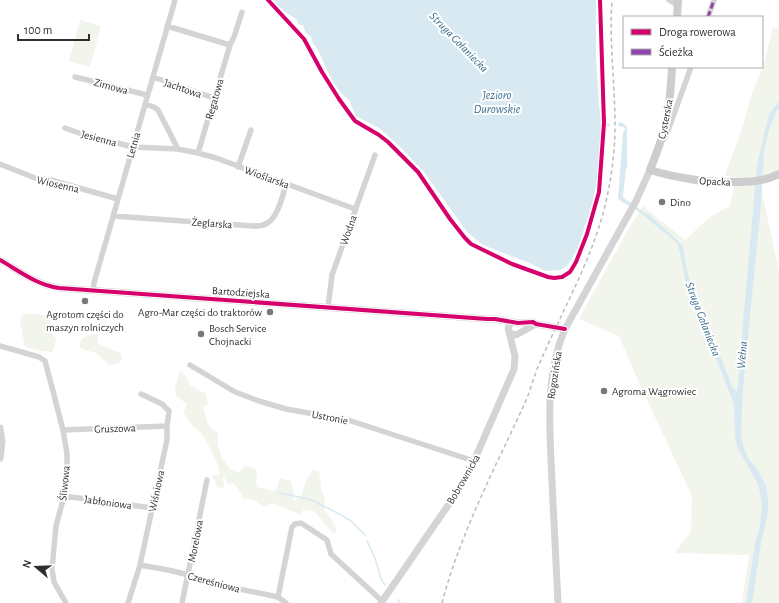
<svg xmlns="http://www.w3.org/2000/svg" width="779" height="603" font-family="'Alegreya Sans',sans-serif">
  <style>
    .green { fill: #f1f5ec }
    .water { fill: #d9e9f2 }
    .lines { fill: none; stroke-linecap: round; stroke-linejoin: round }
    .stream { stroke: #d9e9f2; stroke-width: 1.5 }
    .minor { stroke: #d4d4d4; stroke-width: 5.5 }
    .tertiary { stroke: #d4d4d4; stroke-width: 7 }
    .secondary { stroke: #cdcdcd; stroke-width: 8 }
    .rail { stroke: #bbb; stroke-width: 1.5; stroke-dasharray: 4 3; stroke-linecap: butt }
    .quiet { stroke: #8e44ad; stroke-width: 3; stroke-dasharray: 6 3; stroke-linecap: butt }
    .cycleway-casing { stroke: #fff; stroke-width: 6 }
    .cycleway { stroke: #d6006c; stroke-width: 4 }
    .poi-dot { fill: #787878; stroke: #fff; stroke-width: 1.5 }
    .labels { text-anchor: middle; stroke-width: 4; stroke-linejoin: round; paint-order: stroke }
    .street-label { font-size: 11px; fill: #2f2f2f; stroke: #fff }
    .poi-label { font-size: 11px; fill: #2f2f2f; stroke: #fff; text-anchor: start }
    .water-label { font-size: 12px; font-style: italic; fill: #3c7192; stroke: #fff }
  </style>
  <rect width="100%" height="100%" fill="#fff"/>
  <path class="green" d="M80,20L101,26L90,67L69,61Z
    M779,25V174L759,179L779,271V603H742L749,555L675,553L691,531L692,496L640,385L619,336L579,319L624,237L643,206L685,240L710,217L730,206L736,178L725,175L743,126L751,96L764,64L773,27L778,29Z
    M23,314C37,314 56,312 51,333L57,339L52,352L42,351L25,347L20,321Z
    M91,334H98V343L114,351L120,352L122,358L119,363L109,365L96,353L82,349L79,345L82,338Z
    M180,370L186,376L190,385L206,394L208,404L203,407C206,417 207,429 218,432V445L222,458L230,469L238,473L246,465L257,470L256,483L258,487L273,491L277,488L280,478L291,481L294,496L293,500L295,501L301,496L306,481L313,470L319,471L321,487L325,500L324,510L334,523L337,531L333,534L314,511L303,510L301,515L273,503L264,507L252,499H244L234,483L228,484L224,477L223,479L224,488L218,487L211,475H220L218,465L211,450L201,433L191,424L183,412L187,404L176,396L175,388Z"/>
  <path class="water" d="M273,0H596V56L599,105L601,121L603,123H609L610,126L606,127V126H603L601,128L600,164L593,201L578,248L568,265L561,270L545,271L532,264L483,245L467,232L424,172L397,144L379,128L356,116L349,100L342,94L335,85L328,72L317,48L313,44L311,37L306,33L304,29L303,25H300L298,24L297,20L284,11Z
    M779,101V109L776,112L770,127L764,151L761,205L743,388L741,436L744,449L749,459L758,470L766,486L768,498V512L761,544L752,603H746L755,543L760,525L762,505L760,493L758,484L737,447L735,436L734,404L713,351L687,287L679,249L677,243L638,211L624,203L618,199L623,132L625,130V128L623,127L618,126V123C622,121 625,123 627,128V166H628V167L626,168L623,197L625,199L650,216L671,234L683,246L687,271L700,309L721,358L732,386L735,390L737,391L738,387L743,322L757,165L769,114Z"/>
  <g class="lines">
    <path class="stream" d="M280,493L312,500L341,515L351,521L365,535
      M367,541L375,558L381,579L385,585
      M398,600L400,603"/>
    <path class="minor" d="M669,0L674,3L678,4
      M708,17L714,0
      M167,26L230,45
      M75,77L147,95
      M153,77L214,98
      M145,104L154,107L158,110L178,149
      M65,128L82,134L133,147L178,149L198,153L216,158L355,209
      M664,139L666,136L691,67
      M198,153L230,45L234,37L242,12
      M0,164L35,178L47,179L118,199
      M238,167L251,130
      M113,216L253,226C259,226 264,226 269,222C278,216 283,195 286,184
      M93,290L94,283L175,0
      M328,307L332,275L375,155
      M0,346L39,357L45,361L53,391L63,430L67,454V472L64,496L56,526L52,569L54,582L66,603
      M190,365L235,392L259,401L286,409L348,420L474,461
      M63,430L167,426
      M64,496L152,508
      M140,565C164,569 188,573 210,583L278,597L286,603
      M278,597L292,527L295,524L301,523L327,540L331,554L382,601
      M128,603L140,565L167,440V426L169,411L162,404L141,394
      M182,603L207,480"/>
    <path class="tertiary" d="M0,260C19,271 37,285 59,288L487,319H495L518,323L533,322L536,324L565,329
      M513,322L510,324L508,328L510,333L514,335H516L536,324
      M0,428L2,442L0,458
      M381,603L462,485L474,461L514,369L515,356L509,332
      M558,603C556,563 554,522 552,482C550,431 544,377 565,329L636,201L650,170"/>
    <path class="secondary" d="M677,17L678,0
      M672,67C671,86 670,104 666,123C662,139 656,155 650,170C663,174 677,177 690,179C703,182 717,182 730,182C748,182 763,182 779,174"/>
    <path class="rail" d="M442,603C460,534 494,470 524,405C529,394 533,381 537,369C541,359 546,350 550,340C570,297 592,255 604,210C611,182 615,153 615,125C615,83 609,42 612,0"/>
    <path class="quiet" d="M708,17L714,0"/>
    <g class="cycleway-casing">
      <path id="cycleway" d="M268,0L304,39L322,72L339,99L355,121L379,135L388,142L418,172L450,219L465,238L471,244L512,264L548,277L554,278L562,277L570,272L576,262L587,234L599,192L604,123L600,0
        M0,260C19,271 37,285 59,288L487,319H495L518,323L533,322L536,324L565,329"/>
    </g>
    <use href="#cycleway" class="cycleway"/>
  </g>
  <g class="poi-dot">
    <circle cx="662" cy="202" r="4"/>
    <circle cx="85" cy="301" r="4"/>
    <circle cx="270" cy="312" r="4"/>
    <circle cx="201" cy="334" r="4"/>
    <circle cx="604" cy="391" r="4"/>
  </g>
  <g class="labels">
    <g class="street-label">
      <text transform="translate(111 86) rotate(15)" y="4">Zimowa</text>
      <text transform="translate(183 88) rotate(19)" y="4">Jachtowa</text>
      <text transform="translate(214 99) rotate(-74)" y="4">Regatowa</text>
      <text transform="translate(665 119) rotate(-79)" y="4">Cysterska</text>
      <text transform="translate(99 138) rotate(15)" y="4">Jesienna</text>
      <text transform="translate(133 145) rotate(-74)" y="4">Letnia</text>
      <text transform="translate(267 177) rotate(20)" y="4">Wioślarska</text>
      <text transform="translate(715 181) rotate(3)" y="4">Opacka</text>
      <text transform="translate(58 184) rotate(13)" y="4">Wiosenna</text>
      <text transform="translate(212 223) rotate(4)" y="4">Żeglarska</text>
      <text transform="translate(348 230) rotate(-70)" y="4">Wodna</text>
      <text transform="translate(241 292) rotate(4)" y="4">Bartodziejska</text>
      <text transform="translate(554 375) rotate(-81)" y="4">Rogozińska</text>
      <text transform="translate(330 417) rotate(11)" y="4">Ustronie</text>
      <text transform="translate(115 428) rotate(-2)" y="4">Gruszowa</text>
      <text transform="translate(463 479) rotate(-60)" y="4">Bobrownicka</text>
      <text transform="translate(64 483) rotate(-84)" y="4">Śliwowa</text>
      <text transform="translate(156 491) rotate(-78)" y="4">Wiśniowa</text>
      <text transform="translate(108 502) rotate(8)" y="4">Jabłoniowa</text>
      <text transform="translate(195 541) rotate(-79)" y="4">Morelowa</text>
      <text transform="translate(214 582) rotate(15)" y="4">Czereśniowa</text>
    </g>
    <g class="poi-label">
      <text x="670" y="206">Dino</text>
      <text x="262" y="316" text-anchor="end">Agro-Mar części do traktorów</text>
      <text x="85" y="318" text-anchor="middle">Agrotom części do<tspan x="85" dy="13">maszyn rolniczych</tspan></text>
      <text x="209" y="332">Bosch Service<tspan x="209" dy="13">Chojnacki</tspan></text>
      <text x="612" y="395">Agroma Wągrowiec</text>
    </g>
    <g class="water-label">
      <text transform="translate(459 42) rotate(46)" y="4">Struga Gołaniecka</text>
      <text x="497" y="99">Jezioro<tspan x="497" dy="14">Durowskie</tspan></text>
      <text transform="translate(703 319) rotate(69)" y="4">Struga Gołaniecka</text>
      <text transform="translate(742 355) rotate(-85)" y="4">Wełna</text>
    </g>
  </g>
  <rect x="623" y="16" width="140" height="52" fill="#ffffff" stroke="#acacac"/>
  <rect x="631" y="29" width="20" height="6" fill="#d6006c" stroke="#acacac"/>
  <text x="659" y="36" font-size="12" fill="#2f2f2f">Droga rowerowa</text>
  <rect x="631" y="49" width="20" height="6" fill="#8e44ad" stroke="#acacac"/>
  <text x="659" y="56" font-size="12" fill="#2f2f2f">Ścieżka</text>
  <g transform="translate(36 567) rotate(289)" stroke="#ffffff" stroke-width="3" paint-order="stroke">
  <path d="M0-3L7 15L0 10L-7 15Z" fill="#2f2f2f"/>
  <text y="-6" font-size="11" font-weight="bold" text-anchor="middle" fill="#2f2f2f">N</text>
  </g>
  <path d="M18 34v6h71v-6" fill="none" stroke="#2f2f2f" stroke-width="2"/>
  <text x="24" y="34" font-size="12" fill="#2f2f2f" stroke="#ffffff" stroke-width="3" paint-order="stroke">100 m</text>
</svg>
